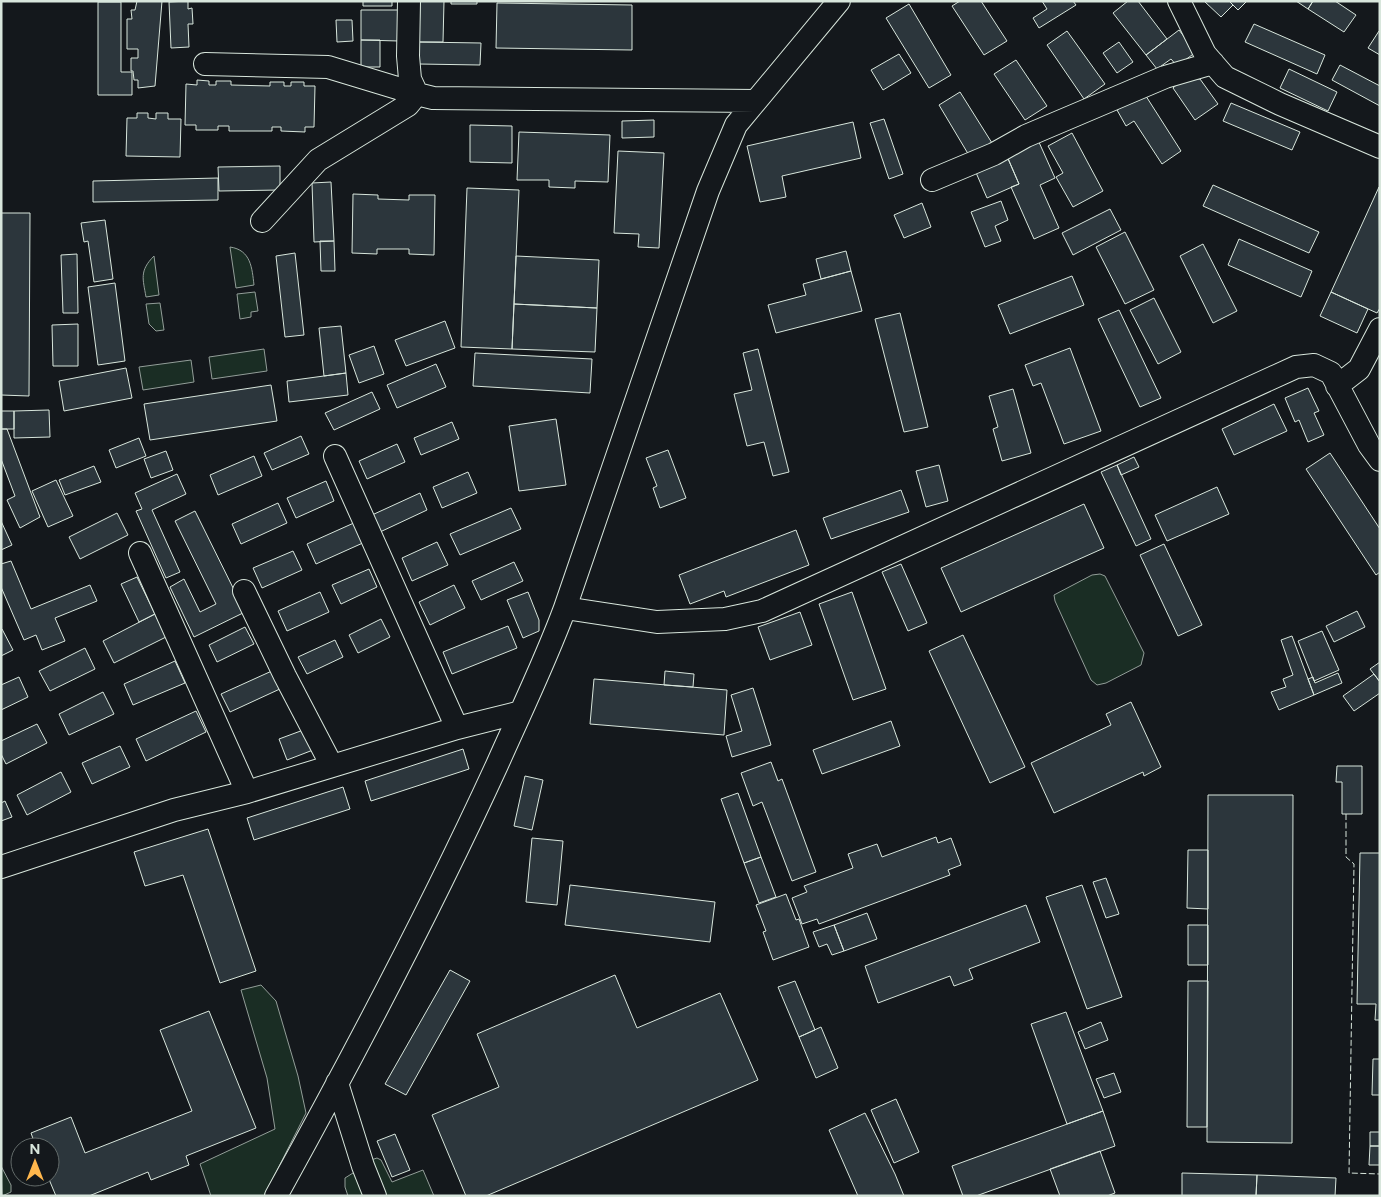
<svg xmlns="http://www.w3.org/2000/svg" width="1381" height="1197" font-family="Figtree,sans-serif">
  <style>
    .green { fill: #1a2d24; stroke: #939e99 }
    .building { fill: #2c363c; stroke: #d8e6dc }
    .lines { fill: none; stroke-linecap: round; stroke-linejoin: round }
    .minor-casing { stroke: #d8e6dc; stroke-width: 24 }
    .minor { stroke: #14181c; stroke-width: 22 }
    .fence { stroke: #d8e6dc; stroke-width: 1; stroke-dasharray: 6 2.5; stroke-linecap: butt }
  </style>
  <rect width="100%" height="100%" fill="#14181c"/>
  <path class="green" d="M230,247C251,250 252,268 254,285L236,288Z
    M154,256L159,295L146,297C143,279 139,271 154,256Z
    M255,292L258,311L251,312V317L240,319L237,294Z
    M160,303L164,330L156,331L149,324L146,304Z
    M264,349L267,371L212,379L209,357Z
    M191,360L194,382L143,390L139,367Z
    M1100,574L1105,576L1144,653L1141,665L1106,683L1097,685L1091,680L1055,601L1054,595L1092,575Z
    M261,985L276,1001L298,1076L306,1113L264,1196H211L200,1164L275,1129L267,1078L241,990Z
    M377,1158L381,1160L392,1182L423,1170L434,1196H382L371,1160Z
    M1,1166L11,1185V1192L2,1196Z
    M353,1173L361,1181L367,1196H348L345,1187V1178Z"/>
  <path class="building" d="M137,1H162L155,86L138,88V80H134L133,71H131V58H138V49H127V19H132L131,10H135Z
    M188,1V9L192,8L193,24H188L189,47L171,48L169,2Z
    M363,1H392V6H363Z
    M420,1H444L443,42H419Z
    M451,1H477V4H451Z
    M960,1H981L1007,41L984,55L952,6Z
    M1042,1H1073L1076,5L1039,28L1033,18L1047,9Z
    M1128,1H1138L1167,39L1146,55L1113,13Z
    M1204,1H1229L1233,5L1221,17Z
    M1229,1H1247L1238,10Z
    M1296,1H1313L1308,9Z
    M1313,1H1335L1356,15L1344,32L1308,9Z
    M98,2H121V72H132V95H98Z
    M497,3L632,5V50L496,48Z
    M909,4L951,75L929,88L886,18Z
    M361,10H399V41L361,40Z
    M336,20H352L353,41L337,42Z
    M1254,24L1325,55L1317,74L1245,42Z
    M1179,30L1196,52L1177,66L1171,59L1157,69L1146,55Z
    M1067,31L1105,84L1084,99L1047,45Z
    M1379,31L1380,32V55L1368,48Z
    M361,40H380V67H361Z
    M419,42L481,43L480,65L419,64Z
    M1119,42L1133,62L1117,73L1103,53Z
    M899,54L911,73L883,90L871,70Z
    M1016,60L1047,106L1025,120L994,74Z
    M1340,65L1380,86V106L1332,80Z
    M1289,69L1337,92L1328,111L1280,88Z
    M1184,78L1200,79L1218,104L1195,120L1173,88Z
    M197,80L209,81V85H216V81H231V85L270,86V82H284V86H291V82H304V86H315L314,127H305V132L281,131V127H272V131H229V126H218V130H196V125H185L186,84L197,85Z
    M960,92L992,143L970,157L939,105Z
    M1144,93L1181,151L1162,164L1134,121L1126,126L1117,110Z
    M1231,103L1300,132L1292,150L1223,121Z
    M137,113H148V118L156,119V113H168V119H181L180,157L126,156L127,118H137Z
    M884,119L903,174L889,179L870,123Z
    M654,120V137L622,138V121Z
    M853,122L861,158L782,176L786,197L760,202L747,146Z
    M470,125L512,126V163L470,162Z
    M519,132L610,135L608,182L575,181V188L549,187V180H517Z
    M1072,133L1103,191L1073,207L1056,177L1063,173L1048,146Z
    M1038,140L1055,178L1040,185L1059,228L1034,239L1011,187L1019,184L1006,154Z
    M618,151L664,153L659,248L638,247L639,234L614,233Z
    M1006,154L1019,184L987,198L974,168Z
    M280,166V190L219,191L218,167Z
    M218,178V200L93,202V181Z
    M331,182L334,241L314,242L312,183Z
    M1213,185L1319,232L1309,253L1203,206Z
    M1379,187L1380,308L1377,313L1331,292Z
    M467,188L519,190L512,349L461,347Z
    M353,194L378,195V199L409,200V195H435L434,255L409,254V249H377V254L352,253Z
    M1001,201L1008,220L995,226L1001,241L985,247L971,212Z
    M922,203L931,227L904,238L894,215Z
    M1110,209L1121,230L1073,255L1062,233Z
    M1,213H30L29,396L1,395Z
    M105,220L113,279L94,282L88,241L84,242L81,223Z
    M1125,232L1154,290L1125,304L1096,247Z
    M1239,239L1312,271L1301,297L1228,265Z
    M320,241H334L335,271H321Z
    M1203,244L1237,311L1213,323L1180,256Z
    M846,251L851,271L821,279L816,259Z
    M295,253L304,335L285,337L276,256Z
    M77,254L78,313H63L61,255Z
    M516,256L599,260L597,308L514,304Z
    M851,271L862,311L776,333L768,305L806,295L803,284Z
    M1072,276L1084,305L1010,334L998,305Z
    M115,283L125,361L98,365L88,287Z
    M1331,292L1368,309L1357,333L1320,316Z
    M1154,298L1181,352L1158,364L1130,310Z
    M514,304L597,308L595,352L512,349Z
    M1119,310L1161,398L1140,407L1098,319Z
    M900,313L928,427L904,432L875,319Z
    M445,321L455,348L406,366L395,340Z
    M78,324V366H53L52,325Z
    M341,326L346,373L324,376L319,328Z
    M374,346L384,374L359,383L349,355Z
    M1070,348L1101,431L1064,444L1041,383L1033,386L1025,365Z
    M758,349L789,472L773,476L764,442L747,446L734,394L752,390L743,353Z
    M475,353L592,359L590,393L473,386Z
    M436,364L446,387L397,408L387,385Z
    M126,368L132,398L64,411L59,381Z
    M346,373L348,395L289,402L287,381Z
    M271,385L277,421L150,440L144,404Z
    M1308,388L1319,411L1314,413L1324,435L1308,442L1299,420L1295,422L1285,398Z
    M1013,389L1031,453L1002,461L993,429L998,427L989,396Z
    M372,392L380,409L334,430L325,413Z
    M1274,404L1287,431L1234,455L1222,429Z
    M49,410L50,437L14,438V411Z
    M1,411H14V429H1Z
    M556,419L566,485L519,491L509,426Z
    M452,422L459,439L421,455L414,438Z
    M1,429H7L40,517L20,528L7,500L15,496L1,459Z
    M301,436L309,454L272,470L264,453Z
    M139,438L146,456L116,468L109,450Z
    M397,444L405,462L367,479L359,461Z
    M668,450L686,498L660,508L653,488L657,486L646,458Z
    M166,451L173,470L151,478L144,459Z
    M1330,453L1380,529V572L1376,575L1306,469Z
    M254,456L262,476L218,495L210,475Z
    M1134,457L1139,467L1121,475L1117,465Z
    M939,465L948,501L926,507L916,471Z
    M1117,465L1151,539L1136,546L1101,472Z
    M94,466L101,482L65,495L59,480Z
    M468,472L477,493L442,508L433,487Z
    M177,474L186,494L152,510L180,572L166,578L136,511L142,509L135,493Z
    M56,480L73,516L48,527L32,491Z
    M326,481L334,501L296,518L287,498Z
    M1217,487L1229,514L1167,541L1155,515Z
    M901,490L909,512L831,539L823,518Z
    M420,493L427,510L380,532L372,515Z
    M278,503L287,523L241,544L232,524Z
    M1084,504L1104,548L961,612L941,568Z
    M511,508L521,529L460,555L450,534Z
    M195,511L245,612L194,637L170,587L184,579L200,612L216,604L175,521Z
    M117,513L128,535L80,559L69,537Z
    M1,521L12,545L1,550Z
    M356,522L365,542L316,564L307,544Z
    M796,530L809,565L726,597L724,591L690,604L679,575Z
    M437,542L448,565L412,581L402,558Z
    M1164,544L1202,625L1178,636L1140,555Z
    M293,551L302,570L262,588L253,568Z
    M11,561L31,609L90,585L97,601L55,618L65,641L42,650L36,635L24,640L1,587V564Z
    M514,562L523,581L481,600L472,581Z
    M901,564L927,623L908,631L882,572Z
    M369,569L377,587L341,604L332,585Z
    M137,577L155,614L139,622L121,584Z
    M454,585L465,608L430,625L419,602Z
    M320,592L329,612L287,631L278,611Z
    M528,592L539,620V631L523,638L507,600Z
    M852,592L886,689L853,700L819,604Z
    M1357,611L1365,627L1334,642L1326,626Z
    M800,612L812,645L770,660L758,627Z
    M155,614L166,637L114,663L103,641Z
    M381,619L390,637L358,653L349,635Z
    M508,626L517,648L452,674L443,652Z
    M245,627L254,644L217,662L209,645Z
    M2,629L13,650L1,656V630Z
    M1322,631L1339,670L1314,681L1298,641Z
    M963,635L1025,767L990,783L929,651Z
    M1292,636L1314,695L1279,710L1271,692L1286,687L1283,679L1293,675L1281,640Z
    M335,640L343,657L307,674L298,657Z
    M85,648L95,669L50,691L39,671Z
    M175,661L185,683L133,705L124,684Z
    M1380,662V682L1370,669Z
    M274,670L282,688L230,712L221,694Z
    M665,671L694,674L693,687L664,685Z
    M1338,673L1342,683L1314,695L1308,679L1313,677L1315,683Z
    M1374,674L1380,682V693L1354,711L1343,696Z
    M19,677L28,697L1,710V685Z
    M594,679L727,690L724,735L590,724Z
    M753,688L771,745L732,757L726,736L742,731L731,695Z
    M103,692L114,714L69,735L59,714Z
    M1131,702L1161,767L1144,776L1143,772L1054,813L1031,763L1111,725L1106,714Z
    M196,711L206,732L146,761L136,739Z
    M891,721L900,746L822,774L813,750Z
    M37,724L47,743L6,764L1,754V741Z
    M306,729L313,750L287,760L279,739Z
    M120,746L130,767L92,784L82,763Z
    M463,749L469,769L371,801L365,781Z
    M771,762L778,781L782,779L816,872L792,881L762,802L753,806L741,773Z
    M1337,766H1362V814H1342V782H1336Z
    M61,772L71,792L27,815L17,795Z
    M525,776L543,780L532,830L514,826Z
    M343,787L350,809L254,840L247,818Z
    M738,793L761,857L744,863L721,799Z
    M1208,795H1293L1292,1143L1207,1142Z
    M5,801L12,817L1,821V803Z
    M208,829L256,971L220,983L183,875L145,886L134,852Z
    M936,837L938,843L951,838L961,865L948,870L950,875L819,924L817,919L802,924L792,898L807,892L804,886L853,868L848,854L877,844L882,857Z
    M532,838L563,841L557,905L526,902Z
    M1188,850H1208V909L1187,908Z
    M1360,853H1380V1020H1375L1376,1004H1357Z
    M761,857L776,897L759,903L744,863Z
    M1106,878L1119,914L1106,918L1093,882Z
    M570,885L715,902L710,942L565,925Z
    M1082,885L1122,997L1087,1009L1046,897Z
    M786,894L796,920L799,919L809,947L773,960L763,932L766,931L756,905Z
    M1026,905L1040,942L969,969L973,979L954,986L950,976L878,1003L865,966Z
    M867,913L877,939L844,951L834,925Z
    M834,925L844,951L832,955L827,944L819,947L813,932Z
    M1188,925H1208V965H1188Z
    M450,970L470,981L406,1095L385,1084Z
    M615,975L637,1028L720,993L758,1080L486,1196H466L432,1115L499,1087L477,1034Z
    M795,981L815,1030L799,1037L778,987Z
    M1188,981H1208L1207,1127H1187Z
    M209,1011L256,1128L186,1156L189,1165L151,1180L148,1172L89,1196H56L48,1177H50V1147H36L31,1133L71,1117L85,1153L192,1111L160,1030Z
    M1066,1012L1103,1111L1067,1124L1031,1024Z
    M1101,1022L1108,1040L1085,1049L1078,1032Z
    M821,1027L838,1068L816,1078L799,1037Z
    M1373,1059H1380V1095H1372Z
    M1114,1073L1121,1092L1104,1098L1096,1079Z
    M896,1099L919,1152L894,1163L871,1110Z
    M1103,1111L1115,1146L976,1196H963L952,1166Z
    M865,1113L895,1174L904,1196H858L829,1130Z
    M1370,1132H1380V1146H1370Z
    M395,1134L410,1170L392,1177L377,1141Z
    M1370,1146H1380V1165H1369Z
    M1100,1151L1115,1193L1107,1196H1060L1050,1169Z
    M1182,1173L1257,1175L1256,1196H1182Z
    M1257,1175L1336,1178L1335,1196H1256Z"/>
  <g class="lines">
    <g class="minor-casing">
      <path id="minor" d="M409,1L408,56L410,79L417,94L433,98L756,101
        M1179,1L1205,54L1225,77L1280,104L1380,147
        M205,64L328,67L417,94L408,105L318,160L262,221
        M932,180L994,154L1026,136L1165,77L1213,63
        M1337,386L1359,369L1380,329
        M335,456L457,728
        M140,553L247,792
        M244,591L285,676L332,766
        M565,608L657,622L725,619L762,611L1296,367L1314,365L1331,373L1369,445L1380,460
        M1,867L174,810L247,792L457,728L521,712
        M337,1083L363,1166L375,1196
        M276,1196C354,1055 430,911 497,765C520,713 545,662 565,608L708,191L736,125L839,1"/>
    </g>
    <use href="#minor" class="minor"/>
    <path class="fence" d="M1346,814V857L1354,864L1349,1173L1380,1174"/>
  </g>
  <rect width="1381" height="1197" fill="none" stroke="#d8e6dc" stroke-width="5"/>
  <g transform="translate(35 1162)"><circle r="24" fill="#14181c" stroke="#626a69"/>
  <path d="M0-4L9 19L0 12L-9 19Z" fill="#ffb74d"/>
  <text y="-8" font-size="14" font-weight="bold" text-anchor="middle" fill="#d8e6dc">N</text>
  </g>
</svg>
